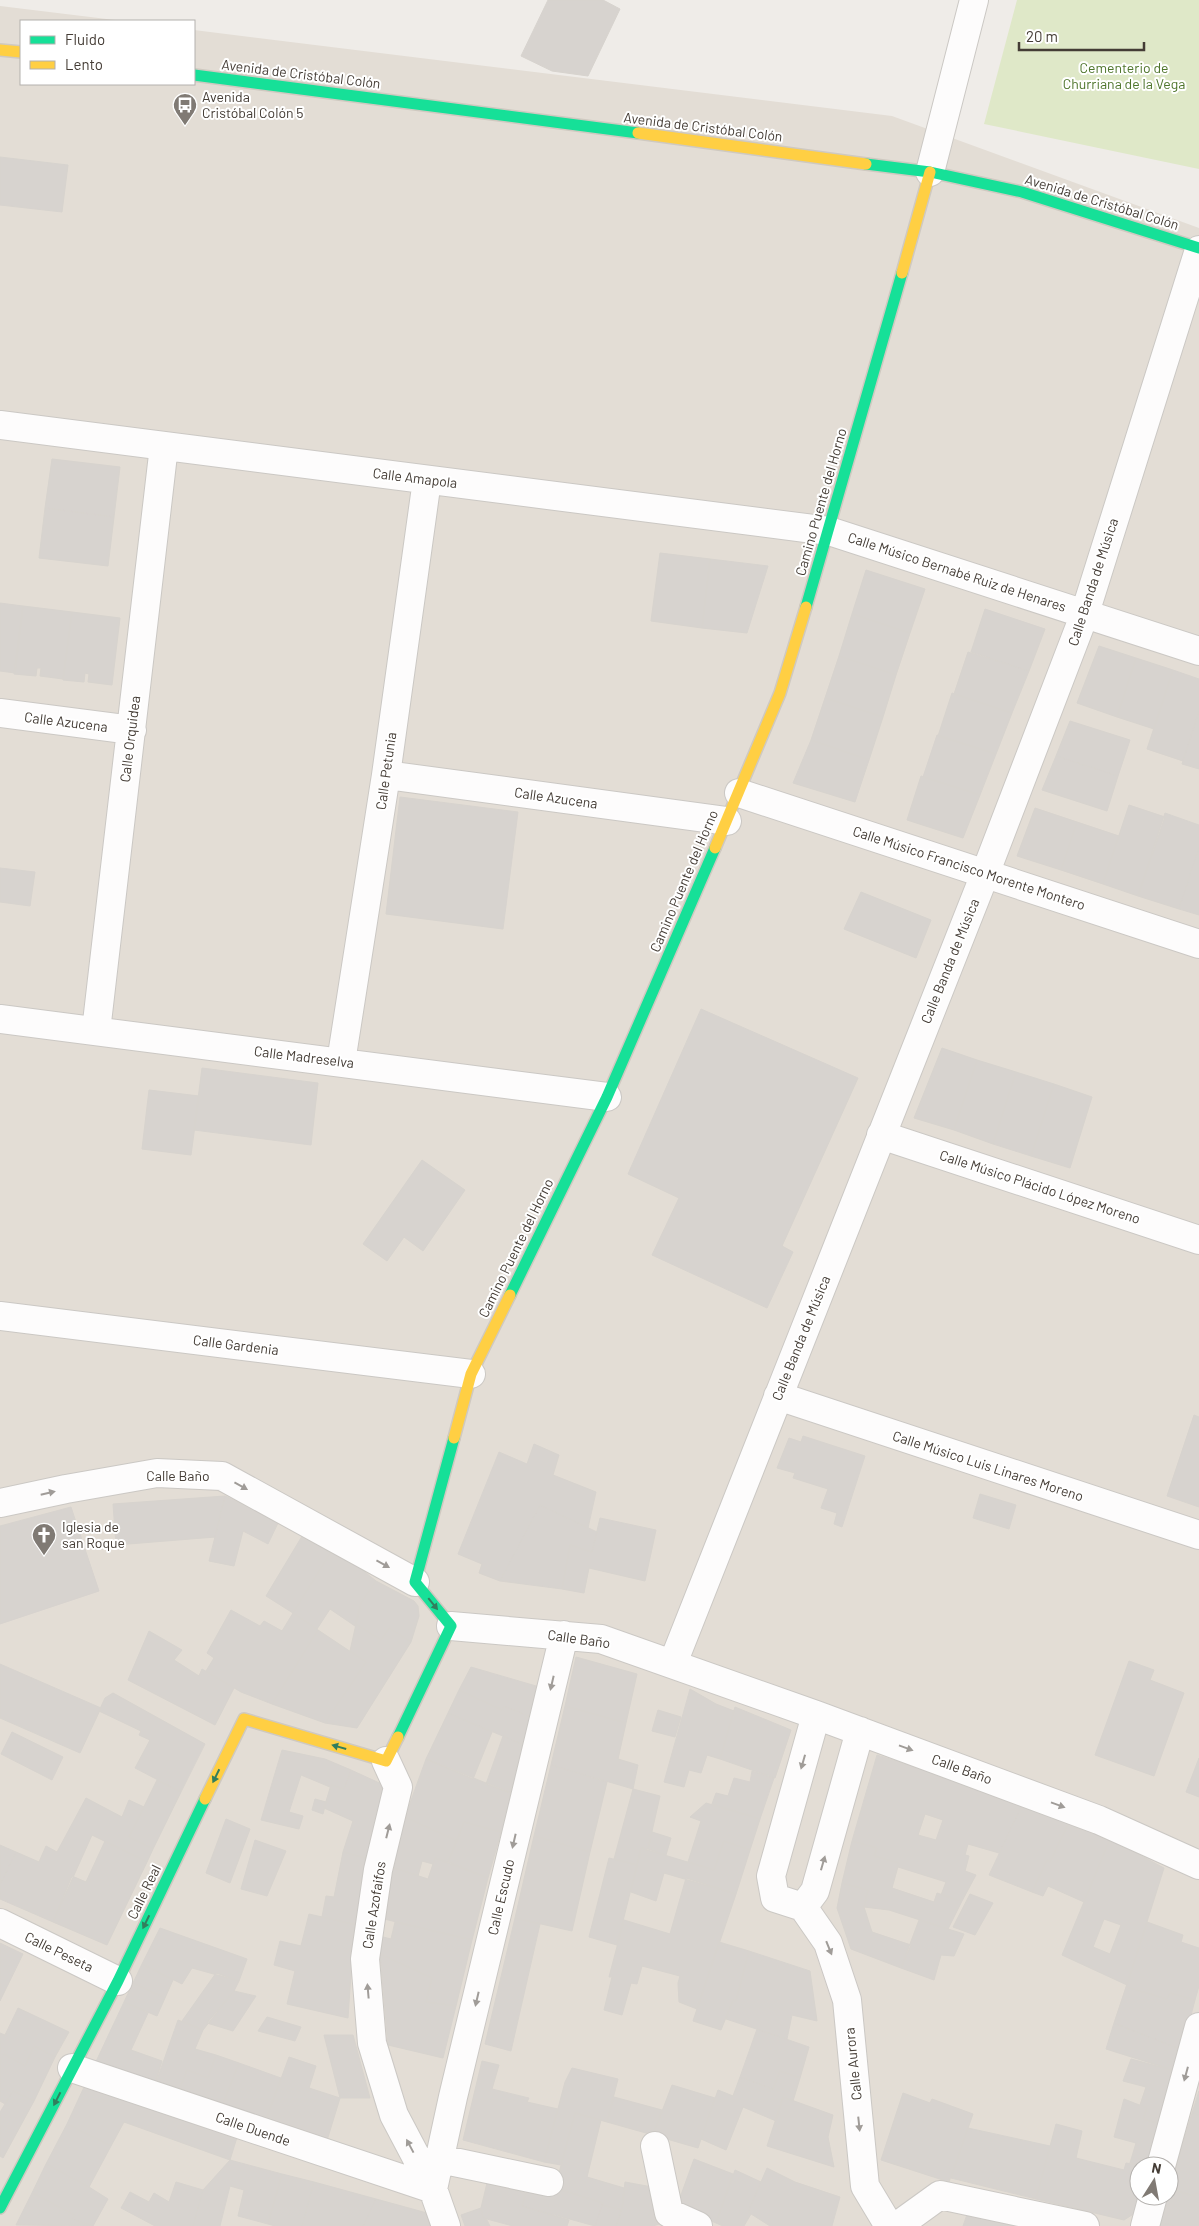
<svg xmlns="http://www.w3.org/2000/svg" width="1199" height="2226" font-family="Barlow,sans-serif">
  <style>
    .residential { fill: #e3ddd5; fill-rule: evenodd }
    .green { fill: #dfe8c8 }
    .building { fill: #d7d3cf; stroke: #d7d3ce; fill-rule: evenodd }
    .lines { fill: none; stroke-linecap: round; stroke-linejoin: round }
    .street-casing { stroke: #cbc8c4; stroke-width: 30 }
    .fast-casing { stroke: #cfc9c0; stroke-width: 14 }
    .slow-casing { stroke: #cfc9c0; stroke-width: 14 }
    .street { stroke: #fdfcfc; stroke-width: 28 }
    .fast { stroke: #16e098; stroke-width: 11 }
    .slow { stroke: #ffcf43; stroke-width: 11 }
    .oneway { fill: #a09c98 }
    .oneway2 { fill: #327e5d }
    .labels { text-anchor: middle; stroke-width: 4; stroke-linejoin: round; paint-order: stroke }
    .park-label { font-size: 14px; fill: #4d742a; stroke: #fff }
    .street-label { font-size: 14px; fill: #443c35; stroke: #fff }
    .poi-label { font-size: 14px; fill: #443c35; stroke: #fff; text-anchor: start }
  </style>
  <rect width="100%" height="100%" fill="#efece8"/>
  <path class="residential" d="M0,6L123,21H21V84H194V30L892,116L1199,228V2226H0ZM1139,2166H1169V2196H1139Z"/>
  <path class="green" d="M1017,0H1199V169L984,124Z"/>
  <path class="building" d="M548,0H603L620,9L588,76L552,71L521,56Z
    M0,157L68,165L62,212L0,205Z
    M52,459L120,467L114,517L45,508Z
    M45,508L114,517L108,566L39,558Z
    M660,553L710,559L702,628L651,621Z
    M710,559L768,566L747,633L702,628Z
    M866,570L925,589L910,633L852,614Z
    M0,603L23,606L15,673L0,671Z
    M23,606L72,612L63,679L40,676L41,668H37L36,676L14,674Z
    M985,609L1045,629L1029,671L971,652Z
    M72,612L120,618L112,685L88,682L89,674L85,673L84,682L63,680Z
    M852,614L910,633L896,675L839,656Z
    M1099,646L1136,658L1117,717L1077,703Z
    M968,652L1029,671L1012,713L954,694Z
    M839,656L896,675L883,717L825,698Z
    M1136,658L1173,670L1154,729L1117,717Z
    M1173,670L1199,679V711L1183,761L1147,749Z
    M952,693L1012,713L996,754L938,736Z
    M825,698L883,717L869,760L811,740Z
    M1199,711V769L1182,764Z
    M1070,721L1130,740L1118,776L1056,756Z
    M937,735L996,754L980,795L923,777Z
    M811,740L869,760L855,802L793,783Z
    M1056,756L1118,776L1107,811L1042,790Z
    M921,776L980,795L963,838L907,820Z
    M400,797L518,812L503,929L386,914Z
    M1129,805L1165,817L1138,896L1103,884Z
    M1035,808L1077,822L1061,870L1017,856Z
    M1165,813L1199,825V847L1179,909L1138,896Z
    M1077,822L1119,836L1103,884L1061,870Z
    M1199,847V915L1179,909Z
    M0,868L35,872L30,906L0,902Z
    M861,892L931,920L916,958L844,929Z
    M701,1009L858,1078L782,1246L793,1252L767,1308L652,1255L679,1198L628,1174Z
    M942,1048L977,1060L954,1130L914,1118Z
    M977,1060L1016,1072L993,1144L954,1130Z
    M202,1068L318,1083L311,1145L194,1130Z
    M1016,1072L1054,1084L1031,1156L993,1144Z
    M1054,1084L1092,1097L1070,1168L1031,1156Z
    M149,1090L199,1096L191,1155L142,1149Z
    M422,1160L465,1190L423,1251L404,1237L387,1261L363,1244Z
    M1194,1415L1199,1417V1507L1167,1496Z
    M803,1436L865,1456L842,1527L834,1524L837,1513L821,1508L828,1489L793,1478L795,1473L777,1468L789,1438L801,1442Z
    M534,1444L559,1455L553,1475L596,1492L588,1528L540,1505L500,1581L479,1573L482,1564L458,1554L499,1452L527,1464Z
    M980,1494L1016,1505L1009,1529L973,1518Z
    M225,1496L279,1521L268,1544L243,1531L234,1566L209,1561Z
    M225,1496L215,1537L116,1545L113,1504Z
    M540,1505L597,1532L592,1552L570,1545L562,1589L500,1581Z
    M71,1507L99,1591L0,1624V1526Z
    M600,1518L656,1530L645,1581L589,1568L584,1593L562,1589L570,1545L592,1552Z
    M304,1533L334,1547L293,1613L266,1596Z
    M334,1547L376,1581L361,1603L355,1626L330,1609L317,1629L293,1613Z
    M376,1581L414,1601L418,1606L419,1616L411,1642L389,1628L381,1640L356,1624L361,1603Z
    M231,1610L260,1626L264,1621L282,1631L293,1613L318,1630L272,1704L241,1692L206,1671L214,1658L207,1653Z
    M356,1624L381,1640L389,1628L411,1642L357,1728L325,1723L366,1662L350,1651Z
    M318,1630L366,1662L325,1723L272,1704Z
    M149,1631L182,1650L174,1660L199,1676L202,1669L234,1688L215,1725L128,1680Z
    M576,1657L637,1674L626,1723L565,1706Z
    M1129,1661L1154,1670L1150,1680L1184,1693L1154,1776L1095,1755Z
    M0,1664L101,1708L80,1753L0,1718Z
    M471,1667L543,1688L533,1718L504,1706L502,1710L459,1690Z
    M690,1689L716,1704L734,1711L720,1759L707,1755L701,1773L689,1770L684,1787L664,1782Z
    M459,1690L502,1710L504,1706L533,1718L524,1745L448,1713Z
    M113,1693L205,1744L181,1792L135,1768L150,1740L139,1735L141,1731L99,1711L105,1698Z
    M565,1706L626,1723L618,1759L638,1765L633,1789L551,1765Z
    M735,1707L791,1730L775,1778L720,1759Z
    M658,1710L681,1717L675,1737L652,1731Z
    M448,1713L492,1732L473,1779L426,1759Z
    M12,1732L63,1757L52,1780L1,1754Z
    M503,1736L524,1745L511,1793L486,1784Z
    M282,1750L325,1759L351,1770L344,1789L331,1785L330,1787L301,1775L289,1812L303,1816L299,1829L261,1820Z
    M877,1755L1024,1801L999,1853L968,1844L965,1855L969,1856L965,1871L976,1875L962,1901L941,1895L946,1882L898,1867L899,1863L874,1856L877,1848L852,1841ZM925,1814L943,1820L936,1840L918,1835Z
    M1199,1758V1797L1186,1792Z
    M426,1759L511,1793L501,1832L464,1822L457,1841L405,1817Z
    M551,1765L607,1782L590,1852L534,1836Z
    M351,1770L386,1786L369,1859L343,1852L353,1821L324,1808L331,1785L344,1789Z
    M752,1771L774,1778L760,1819L712,1804L716,1793L728,1796L734,1778L750,1782Z
    M157,1780L181,1792L153,1849L129,1837Z
    M633,1789L660,1796L648,1849L641,1848L637,1865L614,1859Z
    M86,1798L122,1817L129,1800L144,1807L129,1837L153,1849L147,1862L92,1835L53,1922L0,1899V1885L16,1852L39,1862L46,1846L57,1852Z
    M315,1799L326,1802L323,1814L312,1810Z
    M1024,1801L1070,1820L1050,1862L1047,1860L1032,1892L989,1875Z
    M706,1803L760,1819L750,1850L724,1841L714,1870L688,1862L701,1821L690,1817Z
    M405,1817L457,1841L448,1862L435,1858L433,1864L422,1861L418,1876L391,1867Z
    M226,1819L250,1829L230,1883L206,1873Z
    M1070,1820L1110,1839L1084,1902L1048,1886L1043,1896L1032,1892L1047,1860L1050,1862Z
    M464,1822L501,1832L488,1878L448,1862Z
    M652,1832L671,1838L666,1855L648,1849Z
    M534,1836L590,1852L572,1931L515,1918Z
    M1110,1839L1164,1868L1127,1985L1062,1955ZM1104,1919L1121,1925L1110,1954L1093,1947Z
    M255,1840L286,1851L267,1896L241,1889Z
    M105,1841L147,1862L107,1945L53,1922L72,1876L86,1882Z
    M724,1841L750,1850L736,1894L664,1873L656,1901L631,1892L641,1848L714,1870Z
    M852,1841L877,1848L874,1856L899,1863L892,1888L934,1902L937,1893L962,1901L948,1929L889,1910L864,1907L868,1890L842,1883Z
    M0,1845L16,1852L0,1885Z
    M343,1852L369,1859L357,1925L322,1917L326,1896L334,1897Z
    M435,1858L488,1878L472,1940L380,1918L391,1867L428,1879Z
    M609,1858L637,1865L617,1945L589,1937Z
    M686,1878L736,1894L697,2009L679,2002L678,1983L680,1976L642,1966L637,1984L631,1983L622,2015L604,2010L612,1977H609L624,1920L670,1934Z
    M842,1883L868,1890L864,1907L872,1932L911,1945L901,1968L851,1949L837,1908Z
    M970,1894L993,1903L975,1935L953,1927Z
    M309,1914L357,1925L352,1958L348,2018L287,2004L295,1971L274,1965L280,1941L301,1946Z
    M515,1918L540,1924L511,2051L485,2044Z
    M919,1920L964,1934L954,1956L941,1955L934,1980L901,1968Z
    M395,1922L472,1940L456,2006L426,2002L432,1978L380,1954L379,1936L391,1939Z
    M1147,1922L1183,1935L1181,1942L1199,1948V1986L1195,2000L1170,1993L1167,1999L1126,1987Z
    M160,1928L247,1959L239,1981L192,1968L182,1984L142,1964Z
    M719,1942L749,1951L736,2001L733,2000L721,2030L693,2021Z
    M0,1943L23,1954L0,2001Z
    M749,1951L810,1971L817,2021L792,2015L787,2039L726,2019L733,2000L736,2001Z
    M380,1954L432,1978L426,2002L456,2006L443,2058L388,2045Z
    M142,1964L173,1980L165,1998L133,1983Z
    M216,1973L239,1981L234,1991L203,2030L182,2021Z
    M133,1983L165,1998L157,2016L124,2002Z
    M1126,1987L1167,1999L1170,1993L1195,2000L1182,2050L1114,2023Z
    M234,1991L256,1996L233,2031L207,2023Z
    M124,2002L148,2013L131,2050L162,2061L153,2091L92,2070Z
    M18,2008L69,2032L55,2057L34,2046L25,2066L4,2054L0,2062V2033L5,2035Z
    M267,2017L301,2027L295,2041L258,2031Z
    M178,2020L203,2030L195,2049L216,2055L208,2078L187,2070L176,2099L153,2091Z
    M1114,2023L1182,2050L1176,2071L1106,2049Z
    M757,2029L809,2047L800,2078L780,2071L773,2089L740,2077Z
    M324,2035H353L370,2098H340Z
    M34,2046L55,2057L34,2101L13,2091L5,2104L0,2101V2062L4,2054L25,2066Z
    M216,2055L239,2063L219,2114L176,2099L187,2070L208,2078Z
    M289,2057L316,2066L309,2088L340,2098L325,2147L263,2128Z
    M1131,2059L1176,2071L1161,2124L1143,2119L1147,2108L1140,2105L1146,2087L1123,2081Z
    M482,2061L499,2065L492,2089L529,2098L527,2102L558,2109L544,2162L463,2140Z
    M239,2063L281,2078L263,2128L219,2114Z
    M572,2068L618,2079L607,2122L575,2113L561,2165L544,2162L565,2082Z
    M780,2071L800,2078L793,2101L783,2097L776,2121L743,2107L726,2150L701,2139L718,2090L733,2096L740,2077L773,2089Z
    M85,2085L238,2134L230,2160L124,2122L111,2146L67,2124Z
    M672,2085L715,2098L698,2148L653,2135Z
    M13,2091L34,2101L3,2158L0,2156V2112Z
    M1199,2091V2115L1192,2113Z
    M903,2093L930,2103L932,2099L973,2114L949,2182L881,2160Z
    M614,2097L662,2110L653,2135L607,2122Z
    M783,2097L833,2115L828,2137L834,2167L767,2146Z
    M1124,2099L1147,2108L1143,2119L1161,2124L1149,2166L1130,2163L1136,2143L1114,2137Z
    M575,2113L601,2120L587,2177L624,2188L622,2210L602,2205L603,2203L555,2188Z
    M1192,2113L1199,2115V2194L1196,2193L1195,2196L1169,2189Z
    M67,2124L111,2146L89,2187L46,2164Z
    M1056,2124L1082,2131L1076,2158L1124,2170L1126,2163L1142,2166H1139V2196L1135,2213L1124,2220L1036,2199Z
    M968,2128L1050,2146L1036,2199L951,2178Z
    M694,2159L733,2174L716,2223L677,2206Z
    M230,2160L282,2174L268,2224L238,2216L244,2190L230,2186L220,2226H193L203,2190Z
    M46,2164L89,2187L108,2199L93,2226L72,2219L75,2215L32,2193Z
    M767,2168L795,2182L840,2197L832,2226H770L748,2212Z
    M735,2170L761,2182L748,2212L751,2214L744,2226H723L716,2223Z
    M282,2174L314,2182L302,2226H275L268,2224Z
    M176,2182L203,2190L193,2226H155L121,2208L130,2192L149,2202L154,2193L169,2202Z
    M314,2182L376,2199L363,2226H302Z
    M625,2182L652,2187L663,2223L653,2226H616L622,2210Z
    M487,2183L526,2193L522,2206L569,2220L567,2226H513L483,2218L481,2208Z
    M539,2183L603,2203L595,2226L522,2206L526,2193Z
    M1169,2189L1195,2196L1196,2193L1199,2194V2226H1174L1160,2222L1167,2196H1169Z
    M32,2193L75,2215L72,2219L91,2226L16,2225Z
    M376,2199L427,2213L431,2226H363Z
    M602,2205L622,2210L616,2226H595Z
    M970,2206L1053,2226H963Z
    M481,2208L483,2218L487,2220L490,2226H465L461,2215Z
    M1160,2222L1174,2226H1159Z"/>
  <g class="lines">
    <g class="street-casing">
      <path id="street" d="M930,172L974,0
        M0,425L829,531L1199,651
        M0,713L132,730
        M386,775L727,821
        M739,793L1199,944
        M0,1019L607,1097
        M96,1031L164,446
        M341,1062L386,775L427,480
        M881,1135L1199,1240
        M0,1316L471,1374
        M778,1396L1199,1535
        M0,1503L66,1489L157,1473L222,1476L415,1582
        M451,1626L601,1639L816,1715L1099,1820L1199,1865
        M673,1663L985,874L1085,613L1199,250
        M816,1715L771,1876L775,1898L803,1907L828,1943L847,2000L865,2186L889,2226
        M386,1761L398,1787L378,1870L365,1959L372,2043L394,2115L433,2189L446,2226
        M803,1907L815,1891L860,1731
        M0,1923L118,1981
        M72,2068L433,2189
        M655,2146L669,2213L698,2226
        M440,2159L549,2182
        M1161,2166L1199,2027
        M433,2189L453,2097L564,1635
        M897,2226L940,2195L1085,2226
        M1145,2226L1153,2196"/>
    </g>
    <g class="fast-casing">
      <path id="fast" d="M194,75L638,133
        M866,164L930,172L1022,192L1199,248
        M806,607L902,273
        M510,1295L607,1097L715,848
        M398,1737L451,1626L415,1582L454,1438
        M0,2208L118,1981L205,1799"/>
    </g>
    <g class="slow-casing">
      <path id="slow" d="M0,50L21,52
        M638,133L866,164
        M902,273L930,172
        M715,848L780,693L806,607
        M454,1438L471,1374L510,1295
        M205,1799L244,1719L386,1761L398,1737"/>
    </g>
    <use href="#street" class="street"/>
    <use href="#fast" class="fast"/>
    <use href="#slow" class="slow"/>
  </g>
  <defs><path id="oneway-solid" d="M-6-.8H1V-3.2L6.5 0L1 3.2V.8H-6Z" transform="scale(1.25)"/></defs>
  <g class="oneway">
    <use href="#oneway-solid" transform="translate(241 1486) rotate(29)"/>
    <use href="#oneway-solid" transform="translate(48 1493) rotate(-13)"/>
    <use href="#oneway-solid" transform="translate(383 1564) rotate(29)"/>
    <use href="#oneway-solid" transform="translate(552 1683) rotate(103)"/>
    <use href="#oneway-solid" transform="translate(906 1748) rotate(20)"/>
    <use href="#oneway-solid" transform="translate(803 1762) rotate(106)"/>
    <use href="#oneway-solid" transform="translate(1058 1805) rotate(20)"/>
    <use href="#oneway-solid" transform="translate(388 1831) rotate(-76)"/>
    <use href="#oneway-solid" transform="translate(514 1841) rotate(103)"/>
    <use href="#oneway-solid" transform="translate(823 1863) rotate(-74)"/>
    <use href="#oneway-solid" transform="translate(829 1948) rotate(68)"/>
    <use href="#oneway-solid" transform="translate(368 1991) rotate(-95)"/>
    <use href="#oneway-solid" transform="translate(477 1999) rotate(103)"/>
    <use href="#oneway-solid" transform="translate(1186 2074) rotate(105)"/>
    <use href="#oneway-solid" transform="translate(859 2124) rotate(84)"/>
    <use href="#oneway-solid" transform="translate(410 2146) rotate(-118)"/>
  </g>
  <g class="oneway2">
    <use href="#oneway-solid" transform="translate(433 1604) rotate(51)"/>
    <use href="#oneway-solid" transform="translate(339 1747) rotate(-164)"/>
    <use href="#oneway-solid" transform="translate(216 1776) rotate(116)"/>
    <use href="#oneway-solid" transform="translate(146 1922) rotate(116)"/>
    <use href="#oneway-solid" transform="translate(57 2099) rotate(117)"/>
  </g>
  <defs>
    <g id="bus-pin" transform="scale(1.25)"><path d="M0 17L-7.5 6A9.5 9.5 0 1 1 7.5 6Z" fill="#807a74" stroke="#fff"/><path d="M-5-6H5V4H4V6H2V4H-2V6H-4V4H-5ZM-3.5-4V0h7V-4ZM-3.5 1.2v1.5H-2V1.2ZM2 1.2v1.5H3.5V1.2Z" fill="#fff"/></g>
    <g id="church-pin" transform="scale(1.25)"><path d="M0 17L-7.5 6A9.5 9.5 0 1 1 7.5 6Z" fill="#807a74" stroke="#fff"/><path d="M-1.2-6h2.4v3.5h3.3v2.4h-3.3V6h-2.4V-.1h-3.3v-2.4h3.3Z" fill="#fff"/></g>
  </defs>
  <g fill-rule="evenodd">
    <use href="#bus-pin" x="185" y="105"/>
    <use href="#church-pin" x="44" y="1535"/>
  </g>
  <g class="labels">
    <g class="park-label">
      <text x="1124" y="73">Cementerio de<tspan x="1124" dy="16">Churriana de la Vega</tspan></text>
    </g>
    <g class="street-label">
      <text transform="translate(301 74) rotate(7)" y="5">Avenida de Cristóbal Colón</text>
      <text transform="translate(703 127) rotate(7)" y="5">Avenida de Cristóbal Colón</text>
      <text transform="translate(1102 202) rotate(17)" y="5">Avenida de Cristóbal Colón</text>
      <text transform="translate(415 478) rotate(7)" y="5">Calle Amapola</text>
      <text transform="translate(821 502) rotate(-74)" y="5">Camino Puente del Horno</text>
      <text transform="translate(957 572) rotate(18)" y="5">Calle Músico Bernabé Ruiz de Henares</text>
      <text transform="translate(1093 582) rotate(-72)" y="5">Calle Banda de Música</text>
      <text transform="translate(66 722) rotate(7)" y="5">Calle Azucena</text>
      <text transform="translate(130 739) rotate(-83)" y="5">Calle Orquidea</text>
      <text transform="translate(386 771) rotate(-82)" y="5">Calle Petunia</text>
      <text transform="translate(556 798) rotate(8)" y="5">Calle Azucena</text>
      <text transform="translate(969 868) rotate(18)" y="5">Calle Músico Francisco Morente Montero</text>
      <text transform="translate(684 881) rotate(-67)" y="5">Camino Puente del Horno</text>
      <text transform="translate(950 961) rotate(-68)" y="5">Calle Banda de Música</text>
      <text transform="translate(304 1057) rotate(7)" y="5">Calle Madreselva</text>
      <text transform="translate(1040 1187) rotate(18)" y="5">Calle Músico Plácido López Moreno</text>
      <text transform="translate(516 1248) rotate(-64)" y="5">Camino Puente del Horno</text>
      <text transform="translate(801 1338) rotate(-68)" y="5">Calle Banda de Música</text>
      <text transform="translate(236 1345) rotate(7)" y="5">Calle Gardenia</text>
      <text transform="translate(988 1466) rotate(18)" y="5">Calle Músico Luis Linares Moreno</text>
      <text x="178" y="1481">Calle Baño</text>
      <text transform="translate(579 1639) rotate(8)" y="5">Calle Baño</text>
      <text transform="translate(962 1769) rotate(20)" y="5">Calle Baño</text>
      <text transform="translate(144 1892) rotate(-64)" y="5">Calle Real</text>
      <text transform="translate(501 1897) rotate(-77)" y="5">Calle Escudo</text>
      <text transform="translate(374 1905) rotate(-81)" y="5">Calle Azofaifos</text>
      <text transform="translate(59 1952) rotate(26)" y="5">Calle Peseta</text>
      <text transform="translate(853 2064) rotate(-96)" y="5">Calle Aurora</text>
      <text transform="translate(253 2129) rotate(19)" y="5">Calle Duende</text>
    </g>
    <g class="poi-label">
      <text x="202" y="102">Avenida<tspan x="202" dy="16">Cristóbal Colón 5</tspan></text>
      <text x="62" y="1532">Iglesia de<tspan x="62" dy="16">san Roque</tspan></text>
    </g>
  </g>
  <rect x="20" y="20" width="175" height="65" fill="#ffffff" stroke="#b4b1ae"/>
  <rect x="30" y="36" width="25" height="8" fill="#16e098" stroke="#b4b1ae"/>
  <text x="65" y="45" font-size="15" fill="#443c35">Fluido</text>
  <rect x="30" y="61" width="25" height="8" fill="#ffcf43" stroke="#b4b1ae"/>
  <text x="65" y="70" font-size="15" fill="#443c35">Lento</text>
  <g transform="translate(1154 2181) rotate(11)"><circle r="24" fill="#ffffff" stroke="#b4b1ae"/>
  <path d="M0-4L9 19L0 12L-9 19Z" fill="#807a74"/>
  <text y="-8" font-size="14" font-weight="bold" text-anchor="middle" fill="#443c35">N</text>
  </g>
  <path d="M1019 42v8h125v-8" fill="none" stroke="#443c35" stroke-width="2.5"/>
  <text x="1026" y="42" font-size="15" fill="#443c35" stroke="#ffffff" stroke-width="4" paint-order="stroke">20 m</text>
</svg>
